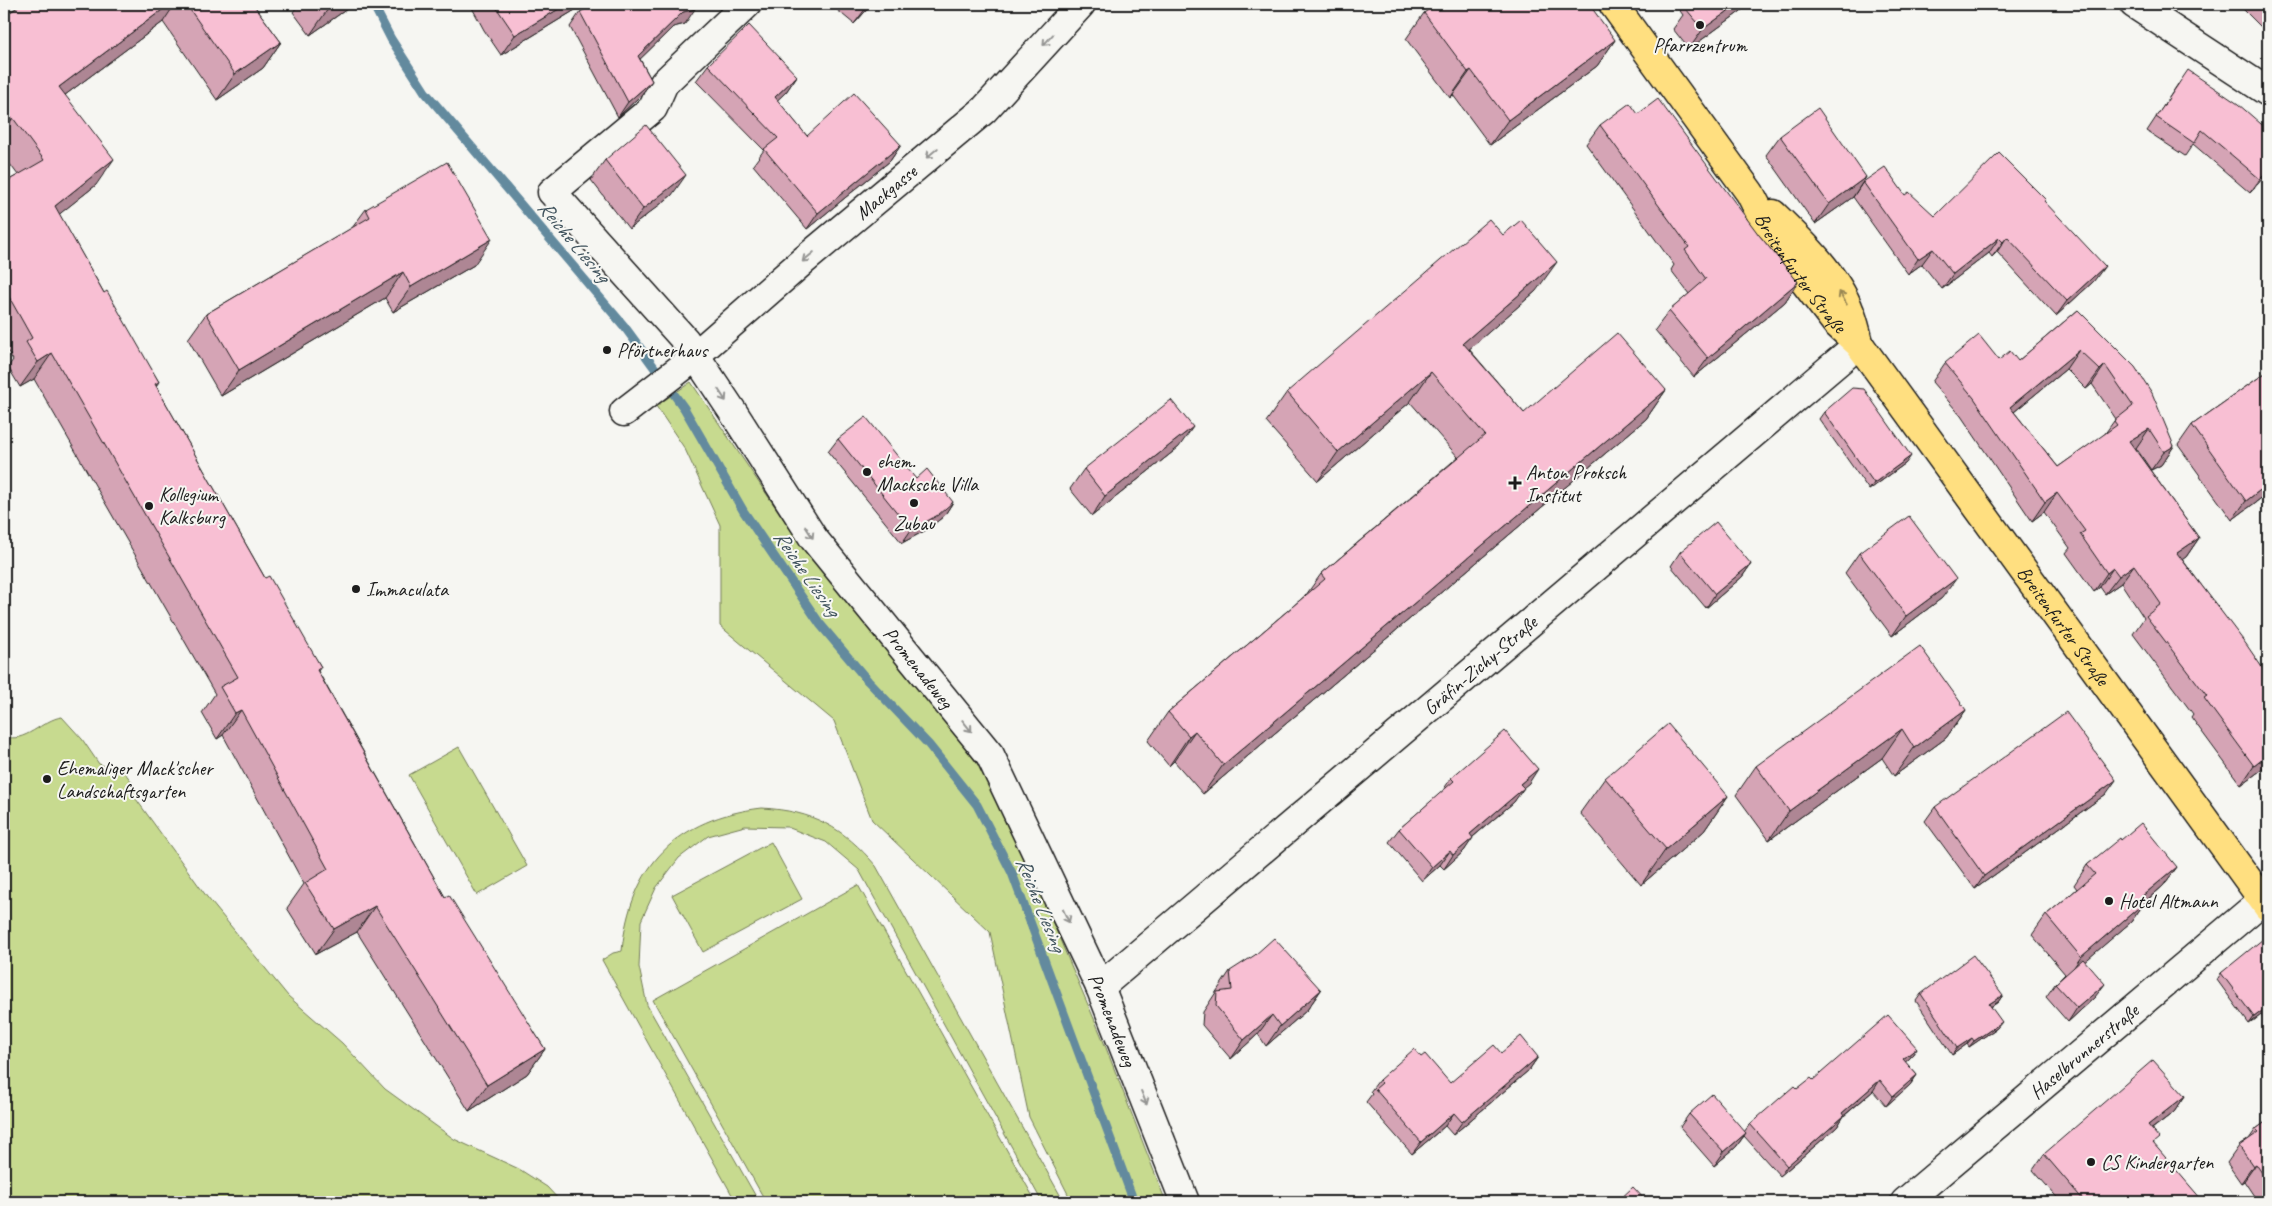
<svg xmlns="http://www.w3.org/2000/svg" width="2272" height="1206" font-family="Caveat,sans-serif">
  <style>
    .green { fill: #c7da8f; stroke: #727b56 }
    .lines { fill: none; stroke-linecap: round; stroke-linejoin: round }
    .stream { stroke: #638a9e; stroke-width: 9 }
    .street-casing { stroke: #1c1c1c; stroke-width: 31 }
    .primary-casing { stroke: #1c1c1c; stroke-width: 31 }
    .street { stroke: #f6f6f2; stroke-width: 28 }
    .primary { stroke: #ffdf80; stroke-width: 28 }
    .wall { fill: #d5a4b5; stroke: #1c1c1c; fill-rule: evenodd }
    .shaded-wall { fill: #ae8694; stroke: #1c1c1c }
    .building { fill: #f8bfd3; stroke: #1c1c1c; fill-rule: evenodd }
    .oneway { stroke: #949492 }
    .oneway2 { stroke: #998753 }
    .poi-dot { fill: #1c1c1c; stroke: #f6f6f2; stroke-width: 2 }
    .labels { text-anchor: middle; stroke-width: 4; stroke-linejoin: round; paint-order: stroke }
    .poi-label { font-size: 20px; fill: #1c1c1c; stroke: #f6f6f2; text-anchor: start }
    .street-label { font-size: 20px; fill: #1c1c1c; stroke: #f6f6f2 }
    .water-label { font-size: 21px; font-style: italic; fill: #40535d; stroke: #f6f6f2 }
  </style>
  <rect width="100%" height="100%" fill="#f6f6f2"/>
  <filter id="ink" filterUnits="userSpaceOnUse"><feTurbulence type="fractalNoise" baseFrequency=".02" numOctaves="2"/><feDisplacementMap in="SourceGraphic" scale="10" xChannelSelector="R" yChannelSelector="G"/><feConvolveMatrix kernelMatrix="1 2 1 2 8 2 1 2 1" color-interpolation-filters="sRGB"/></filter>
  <g filter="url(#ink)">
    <path class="green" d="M691,382L803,548L922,690L994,786L1101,1035L1166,1202H1072L1029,1117L990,932L872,820L834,721L720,626V525L685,449L656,406Z
      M62,717L82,739L99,764L124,772L132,782L136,799L207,897L288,996L342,1043L385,1089L454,1139L519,1169L547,1187L561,1202H4V736C24,745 43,719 62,717Z
      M459,747L527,866L477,895L409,775Z
      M762,808C813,811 843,827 876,866L1064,1202H1042L859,870L826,842L787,827L745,826L708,836L679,858L656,888L641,921L639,967L647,1005L759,1202H736L602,960L613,953L622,951C630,866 677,818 762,808Z
      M771,842L802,899L703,952L672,895Z
      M858,885L1036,1202H766L653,1000Z"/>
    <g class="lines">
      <path class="stream" d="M373,4L391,39L425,92L624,326L684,408L744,512L820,624L868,681L929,745L977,805L1012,873L1134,1202"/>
      <g class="street-casing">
        <g id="street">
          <path id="s1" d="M747,4L664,83L653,108L552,192L685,340L733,412L814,539L990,755L1100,987L1185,1202"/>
          <path d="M2134,4L2268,92"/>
          <path id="s2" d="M624,412L681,368L803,261L984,110L1081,4"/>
          <path id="s3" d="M1100,987L1859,344"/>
          <path id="s4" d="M1905,1202L2263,900"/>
        </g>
      </g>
      <g class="primary-casing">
        <g id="primary">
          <path id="s5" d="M1613,4L1750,193L1772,236L1796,271L1836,323L1859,344L2268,907"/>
          <path d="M1773,214C1801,241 1836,274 1850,312C1854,321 1856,332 1859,342"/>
        </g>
      </g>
      <use href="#street" class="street"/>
      <use href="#primary" class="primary"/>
    </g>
    <path class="wall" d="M22,4H253L281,42L263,68L217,100L163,22L65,95L96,185L59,214L104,293L159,382L156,386L265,578L321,667L318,671L445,897L545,1049L527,1074L469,1111L357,932L316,954L287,908L304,884L223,735L217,739L202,713L215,694L34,379L20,387L8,367L13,360L4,345V183L18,175L4,156V7L9,13Z
      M299,4H354L310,35L293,12Z
      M470,4H580L575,10L501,55L484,30Z
      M830,4H872L854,24Z
      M1675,4H1746L1741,11L1689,49L1673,29L1683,15Z
      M2241,4H2268V34L2240,6Z
      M580,12L685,24L673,27L640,59L652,81L641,95L618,117L570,27Z
      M1424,13L1615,40L1597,66L1490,145L1453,95L1450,98L1406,39Z
      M708,65L797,76L786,92L777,100L807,136L901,145L890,161L807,229L753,165L764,150L696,81Z
      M2178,84L2268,172L2250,193L2193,144L2185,156L2147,131Z
      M1638,114L1759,235L1798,282L1785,302L1694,377L1655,330L1669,311L1689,294L1671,270L1674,265L1586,144L1600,125Z
      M1780,136L1866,177L1853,197L1815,224L1766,155Z
      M605,160L672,195L629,229L591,180Z
      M1863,182L1905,195L1935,216L2044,202L2094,281L2056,316L1997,252L1992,257L1989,253L1942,289L1922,264L1908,274L1853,197Z
      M366,209L474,265L393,312L385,298L221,396L188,339L206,314L352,228Z
      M1536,291L1469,349L1524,413L1666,390L1646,419L1203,794L1174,761L1169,766L1148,741L1168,712L1306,595L1321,574L1458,457L1410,402L1318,481L1266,422L1287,392Z
      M2078,310L2174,446L2161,465L2151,470L2136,448L2135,449L2199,538L2186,557L2182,559L2268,676V765L2241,785L2191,717L2193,714L2133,634L2144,618L2121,583L2105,594L2100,587L2094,592L2066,553L2070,548L2044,512L2032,521L1961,416L1932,382L1945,363L1999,360L2018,361ZM2066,369L2086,389L2092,384L2116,419L2114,421L2104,435L2058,467L2014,412Z
      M2268,371V493L2232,520L2178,445L2192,425Z
      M1824,412L1906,463L1869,490L1819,419Z
      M838,439L916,479L953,502L944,516L928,529L902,543L828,452Z
      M1179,447L1092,516L1070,489L1084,469Z
      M1680,552L1751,564L1742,577L1706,608L1671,566Z
      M1859,553L1942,598L1892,636L1845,573Z
      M1966,710L1946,738L1894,776L1882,758L1769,840L1736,795L1756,766Z
      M1451,778L1529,783L1523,787L1514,802L1473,837L1464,851L1444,869L1440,865L1422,881L1389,842L1399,829L1442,792Z
      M1605,778L1728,796L1704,831L1641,885L1580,813Z
      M2106,794L1975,889L1925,821L1935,807Z
      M2121,840L2177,867L2163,886L2145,902L2131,922L2085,961L2095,997L2068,1022L2046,997L2055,984L2065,974L2032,935L2046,915L2077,889L2074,885L2087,865Z
      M2268,946V1024L2261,1015L2249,1024L2217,980L2221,973Z
      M1230,971L1321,990L1307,1010L1266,1046L1258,1034L1231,1059L1202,1025L1203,1012Z
      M1921,994L2003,995L1998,1002L1991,1007L1997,1028L1969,1047L1967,1044L1952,1055L1916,1001Z
      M1917,1048L1910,1058L1905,1062L1917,1075L1910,1085L1886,1106L1873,1091L1844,1116L1837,1127L1780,1176L1744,1136L1736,1147L1714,1166L1680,1127L1689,1114L1744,1132L1750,1124L1797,1089L1813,1080Z
      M1501,1053L1538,1057L1529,1070L1453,1135L1445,1126L1412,1154L1366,1102L1372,1094L1370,1092L1379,1080L1450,1083Z
      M2185,1096L2174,1112L2152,1129L2154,1145L2201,1202H2061L2033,1170L2044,1154Z
      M2268,1120V1202H2258L2244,1181L2241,1183L2227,1163L2239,1146L2249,1139L2256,1129Z"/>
    <path class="shaded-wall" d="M170,4H175L163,22L41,113L59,87Z
      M335,4H354L310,35L328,9Z
      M567,4H580L575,10L501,55L515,35Z
      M869,4H872L854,24Z
      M1738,4H1746L1741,11L1689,49L1703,29Z
      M695,9L685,24L673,27L628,71L638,56L683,12Z
      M1615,40L1597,66L1490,145L1508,120Z
      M281,42L263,68L217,100L235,74Z
      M1471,70L1453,95L1450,98L1468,72Z
      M797,76L786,92L764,113L775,97Z
      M652,81L641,95L618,117L628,102Z
      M13,118L4,131V124Z
      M901,145L890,161L807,229L818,213Z
      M114,159L96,185L37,232L55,206Z
      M2268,170V172L2250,193L2260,179Z
      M686,175L672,195L629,229L643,209Z
      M1866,177L1853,197L1815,224L1829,204Z
      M2007,237L1997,252L1992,257L2003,242Z
      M1999,238L1989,253L1942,289L1953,274Z
      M492,239L474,265L393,312L411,287Z
      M1933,249L1922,264L1908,274L1918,259Z
      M1557,262L1536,291L1443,372L1463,343Z
      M2105,266L2094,281L2056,316L2067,301Z
      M403,272L385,298L221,396L239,370Z
      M1798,282L1785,302L1694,377L1708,358Z
      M2079,350L2066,369L1997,426L2010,407Z
      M52,353L34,379L20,387L38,362Z
      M2105,365L2092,384L2086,389L2100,370Z
      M1431,372L1410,402L1318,481L1338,452Z
      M1666,390L1646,419L1203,794L1223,765Z
      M1193,427L1179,447L1092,516L1105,496Z
      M2149,429L2136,448L2116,460L2129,441Z
      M2174,446L2161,465L2151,470L2164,452Z
      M1911,456L1906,463L1869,490L1874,483Z
      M2268,484V493L2232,520L2246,501Z
      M2057,493L2044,512L2032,521L2045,502Z
      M953,502L944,516L928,529L902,543L911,530Z
      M2199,538L2186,557L2164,572L2177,553Z
      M1751,564L1742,577L1706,608L1715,594Z
      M2134,565L2121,583L2105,594L2119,576Z
      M2113,568L2100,587L2094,592L2107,573Z
      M1956,579L1942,598L1892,636L1906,616Z
      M241,710L223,735L217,739L235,713Z
      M1966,710L1946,738L1894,776L1914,748Z
      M1902,729L1882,758L1769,840L1789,811Z
      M1195,731L1174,761L1169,766L1189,736Z
      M2268,755V765L2241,785L2254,766Z
      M1538,769L1529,783L1511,798L1520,784Z
      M2116,780L2106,794L1975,889L1984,876Z
      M1524,788L1514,802L1461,847L1470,834Z
      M1728,796L1704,831L1641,885L1666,849Z
      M1473,838L1464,851L1444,869L1453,855Z
      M1450,851L1440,865L1422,881L1432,867Z
      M2177,867L2163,886L2127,917L2141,897Z
      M2145,902L2131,922L2067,977L2081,957Z
      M375,906L357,932L316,954L334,929Z
      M2105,984L2095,997L2068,1022L2077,1008Z
      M1321,990L1307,1010L1266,1046L1280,1026Z
      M2003,995L1998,1002L1984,1011L1989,1004Z
      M2266,1008L2261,1015L2249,1024L2254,1017Z
      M1272,1015L1258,1034L1231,1059L1244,1040Z
      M2002,1022L1997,1028L1969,1047L1974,1041Z
      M1972,1038L1967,1044L1952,1055L1957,1048Z
      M1917,1048L1910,1058L1896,1070L1903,1059Z
      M545,1049L527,1074L469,1111L487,1085Z
      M1538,1057L1529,1070L1453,1135L1462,1122Z
      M1917,1075L1910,1085L1886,1106L1893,1096Z
      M1880,1080L1873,1091L1834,1124L1842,1113Z
      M2185,1096L2174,1112L2137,1140L2148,1125Z
      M1454,1113L1445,1126L1412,1154L1421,1142Z
      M1844,1116L1837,1127L1780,1176L1787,1166Z
      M1746,1133L1736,1147L1714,1166L1724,1152Z
      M2256,1164L2244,1181L2241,1183L2253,1166Z"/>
    <path class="building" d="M22,4H170L59,87L114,159L55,206L104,293L107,291L159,382L155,384L265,578L269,576L321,667L317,670L445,897L449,895L545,1049L487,1085L375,906L334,929L305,883L328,869L241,710L235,713L220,687L238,677L52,353L38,362L26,342L32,338L4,288V183L44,160L13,118L4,124V7L9,13Z
      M186,4H253L281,42L235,74Z
      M323,4H335L328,9Z
      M494,4H567L515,35L498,10Z
      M596,4H694L695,9L683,12L638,56L652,81L628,102L580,12Z
      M1436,4H1589L1615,40L1508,120L1471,70L1468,72L1424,13Z
      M1694,4H1738L1703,29L1686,9Z
      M749,25L797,76L775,97L807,136L854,93L901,145L818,213L764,149L778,138L708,65Z
      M2188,70L2238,104L2268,130V170L2260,179L2202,130L2194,143L2156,117Z
      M1658,99L1759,235L1798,282L1708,358L1669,311L1706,279L1685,250L1689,247L1600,125L1630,103L1638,114Z
      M1818,108L1866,177L1829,204L1780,136Z
      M646,125L686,175L643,209L605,160Z
      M1999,153L2046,200L2044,201L2105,266L2067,301L2007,237L2003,242L1999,238L1953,274L1933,249L1918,259L1863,182L1885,167L1905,195L1909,192L1935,216Z
      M447,162L492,239L411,287L403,272L239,370L206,314L370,217L366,209Z
      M1489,219L1503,235L1521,220L1557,262L1463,343L1524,413L1617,333L1666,390L1223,765L1195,731L1189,736L1168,712L1325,579L1321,574L1485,435L1431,372L1338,452L1287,392Z
      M2078,310L2135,367L2152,393L2174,446L2164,452L2149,429L2129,441L2199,538L2177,553L2246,644L2268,676V755L2254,766L2204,698L2207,696L2146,616L2161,604L2134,565L2119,576L2113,568L2107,573L2080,534L2085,531L2057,493L2045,502L1974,398L1945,363L1979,335L1999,360L2010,351L2018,361ZM2079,350L2100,370L2105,365L2133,406L2114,421L2117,425L2058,467L2010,407Z
      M2268,371V484L2246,501L2192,425Z
      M1852,388L1864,389L1911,456L1874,483L1824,412Z
      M1171,400L1193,427L1105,496L1084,469Z
      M866,417L916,479L927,469L953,502L938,515L911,530L838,439Z
      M1909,516L1956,579L1906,616L1859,553Z
      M1716,522L1751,564L1715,594L1680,552Z
      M1920,646L1966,710L1914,748L1902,729L1789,811L1756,766Z
      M2066,712L2116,780L1984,876L1935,807Z
      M1668,724L1728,796L1666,849L1605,778Z
      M1505,731L1538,769L1520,784L1524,788L1470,834L1473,838L1453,855L1450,851L1432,867L1399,829L1454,781L1451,778Z
      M2141,823L2177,867L2141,897L2145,902L2081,957L2046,915L2095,874L2087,865L2120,838L2121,840Z
      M1274,938L1321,990L1280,1026L1272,1015L1244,1040L1216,1006L1217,992L1232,990L1230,971L1255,955Z
      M2263,939L2268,946V1011L2266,1008L2254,1017L2221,973Z
      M1973,955L2003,995L1989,1004L2002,1022L1974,1041L1972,1038L1957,1048L1921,994Z
      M2083,959L2105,984L2077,1008L2055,984Z
      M1888,1015L1917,1048L1903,1059L1917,1075L1893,1096L1880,1080L1842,1113L1844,1116L1787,1166L1750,1124L1794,1086L1797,1089L1811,1078L1813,1080Z
      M1521,1036L1538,1057L1462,1122L1454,1113L1421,1142L1375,1089L1382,1083L1379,1080L1414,1049L1421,1057L1425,1054L1450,1083L1494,1045L1501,1053Z
      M2153,1060L2185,1096L2148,1125L2159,1138L2153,1143L2202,1200L2200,1202H2085L2044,1154Z
      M1712,1094L1746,1133L1724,1152L1689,1114Z
      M2268,1120V1182L2256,1164L2253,1166L2239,1146L2259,1132L2256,1129Z
      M1633,1187L1647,1202H1617Z"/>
    <defs><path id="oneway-shaft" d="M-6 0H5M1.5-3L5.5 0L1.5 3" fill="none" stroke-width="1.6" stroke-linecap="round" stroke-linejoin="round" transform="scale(1.25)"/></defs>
    <g class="oneway">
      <use href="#oneway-shaft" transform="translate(1048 40) rotate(132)"/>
      <use href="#oneway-shaft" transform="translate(932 153) rotate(140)"/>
      <use href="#oneway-shaft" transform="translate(808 257) rotate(140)"/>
      <use href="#oneway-shaft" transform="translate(722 395) rotate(57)"/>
      <use href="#oneway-shaft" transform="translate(809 532) rotate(58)"/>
      <use href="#oneway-shaft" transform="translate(967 726) rotate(51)"/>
      <use href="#oneway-shaft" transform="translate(1066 916) rotate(65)"/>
      <use href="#oneway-shaft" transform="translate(1144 1098) rotate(68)"/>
    </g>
    <use class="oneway2" href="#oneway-shaft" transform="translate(1843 298) rotate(-120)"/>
  </g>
  <g class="poi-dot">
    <circle cx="1700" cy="25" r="5"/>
    <circle cx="607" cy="350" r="5"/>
    <circle cx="867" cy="472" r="5"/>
    <path d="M1512.5 475.5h5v5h5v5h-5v5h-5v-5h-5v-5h5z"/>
    <circle cx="914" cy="503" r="5"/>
    <circle cx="149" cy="506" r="5"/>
    <circle cx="356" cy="589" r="5"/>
    <circle cx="47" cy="779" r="5"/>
    <circle cx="2109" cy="901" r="5"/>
    <circle cx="2091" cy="1162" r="5"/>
  </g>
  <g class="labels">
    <g class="poi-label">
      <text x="1700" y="52" text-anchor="middle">Pfarrzentrum</text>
      <text x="617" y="357">Pförtnerhaus</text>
      <text x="877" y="468">ehem.<tspan x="877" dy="23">Macksche Villa</tspan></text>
      <text x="1526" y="479">Anton Proksch<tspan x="1526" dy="23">Institut</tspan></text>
      <text x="159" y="501">Kollegium<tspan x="159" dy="23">Kalksburg</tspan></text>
      <text x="914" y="530" text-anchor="middle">Zubau</text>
      <text x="366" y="596">Immaculata</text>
      <text x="57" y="775">Ehemaliger Mack'scher<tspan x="57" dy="23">Landschaftsgarten</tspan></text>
      <text x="2119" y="908">Hotel Altmann</text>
      <text x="2101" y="1169">CS Kindergarten</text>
    </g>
    <g class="street-label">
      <text dy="7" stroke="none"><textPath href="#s2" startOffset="342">Mackgasse</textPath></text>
      <text dy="7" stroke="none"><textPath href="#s5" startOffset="328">Breitenfurter Straße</textPath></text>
      <text dy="7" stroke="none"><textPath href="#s5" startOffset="769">Breitenfurter Straße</textPath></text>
      <text dy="7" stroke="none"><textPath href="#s3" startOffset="498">Gräfin-Zichy-Straße</textPath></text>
      <text dy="7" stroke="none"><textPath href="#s1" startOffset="875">Promenadeweg</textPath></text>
      <text dy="7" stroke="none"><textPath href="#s1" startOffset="1280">Promenadeweg</textPath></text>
      <text dy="7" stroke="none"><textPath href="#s4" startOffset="234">Haselbrunnerstraße</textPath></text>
    </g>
    <g class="water-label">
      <text transform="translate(574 241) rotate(50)" y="7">Reiche Liesing</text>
      <text transform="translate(807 573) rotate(55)" y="7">Reiche Liesing</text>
      <text transform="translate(1041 904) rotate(68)" y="7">Reiche Liesing</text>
    </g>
  </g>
  <rect width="2272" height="1206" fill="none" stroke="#f6f6f2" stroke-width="20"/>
  <rect x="10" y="10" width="2252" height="1186" fill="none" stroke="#1c1c1c" stroke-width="2" filter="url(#ink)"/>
</svg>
